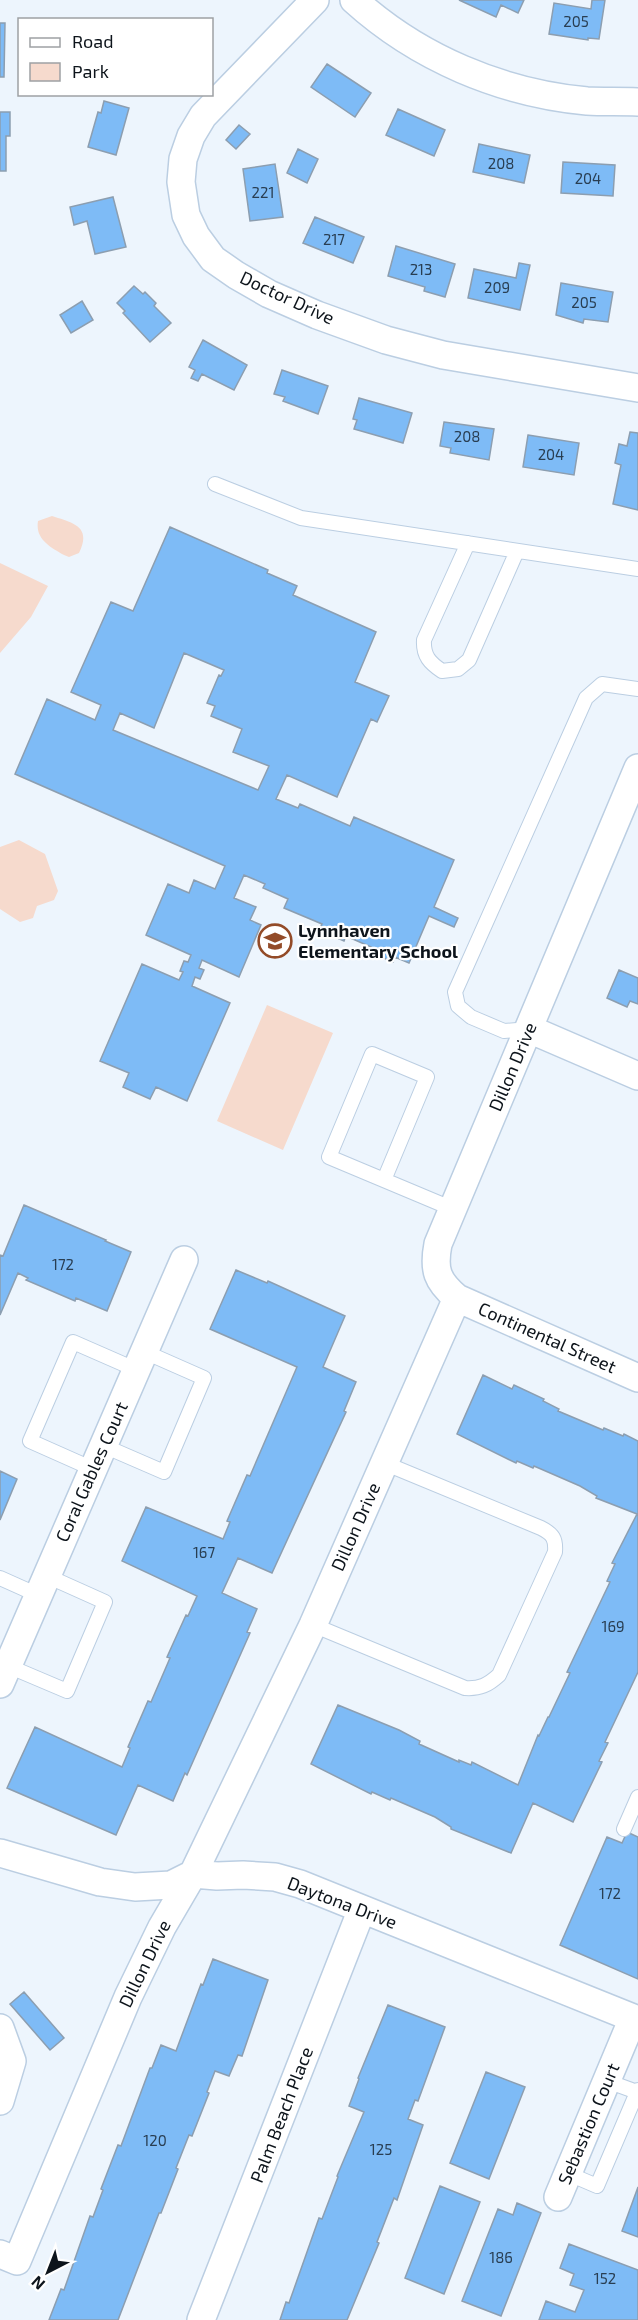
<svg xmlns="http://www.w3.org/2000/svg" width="638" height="2320" font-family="'Exo 2',sans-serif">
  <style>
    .green { fill: #f6dacd }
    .building { fill: #7ebbf6; stroke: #8c9eb0; stroke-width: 1.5; fill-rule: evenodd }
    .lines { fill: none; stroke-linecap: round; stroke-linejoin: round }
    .service-casing { stroke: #bbcee2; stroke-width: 16 }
    .minor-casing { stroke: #bbcee2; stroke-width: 30 }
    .service { stroke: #fff; stroke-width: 14 }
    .minor { stroke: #fff; stroke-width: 27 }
    .labels { text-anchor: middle; stroke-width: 4.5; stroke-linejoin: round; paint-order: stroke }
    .number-label { font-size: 15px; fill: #293e52 }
    .street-label { font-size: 18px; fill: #0d141b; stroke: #fff }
    .poi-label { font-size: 18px; font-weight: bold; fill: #0d141b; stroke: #fff; text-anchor: start }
  </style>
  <rect width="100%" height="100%" fill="#edf5fd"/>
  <path class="green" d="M52,516C73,523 92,526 79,553L69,557L64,555C50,547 35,539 38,521Z
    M0,563L48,586L31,617L0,653Z
    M19,840L45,854L58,891L54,900L37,906L33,918L20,922L0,909V847Z
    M267,1005L333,1033L283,1150L217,1121Z"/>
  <path class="building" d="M459,0H524L518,13L501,5L496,17Z
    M592,0H605L599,39L588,38V40L549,34L554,3L591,9Z
    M0,23H5L4,77H0Z
    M327,64L371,93L355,117L311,87Z
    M104,101L129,108L116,155L88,147L98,112L101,113Z
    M398,109L445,130L434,156L386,135Z
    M0,112H10V136H6V171H0Z
    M239,125L250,134L236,149L226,140Z
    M479,144L530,155L524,183L473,172Z
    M298,149L318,159L307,183L287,173Z
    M563,162L615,165L613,196L561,193Z
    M275,164L283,217L250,221L243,169Z
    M113,197L126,247L95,254L87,221L74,225L70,207Z
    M315,217L364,237L353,263L303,243Z
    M396,246L455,264L445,297L424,291L425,287L388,276Z
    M519,263L530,265L520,310L468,298L474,269L516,278Z
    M561,283L613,292L608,322L584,319L583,323L556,315Z
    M134,286L143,294L145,292L156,303L154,306L171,323L150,342L123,313L125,311L117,303Z
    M82,301L93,320L71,333L60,315Z
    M203,340L247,365L234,390L202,374L198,381L191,378L195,370L189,367Z
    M282,370L328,386L318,414L283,401L285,397L274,394Z
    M359,398L412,413L403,443L354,429L357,420L353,419Z
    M444,422L494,429L489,460L450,453L451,448L440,446Z
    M630,432L638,433V510L613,504L621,465L615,463L619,444L627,446Z
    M528,435L579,443L574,475L523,467Z
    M170,527L268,570L267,573L297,586L293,595L376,632L355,682L389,696L377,722L371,719L337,797L287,775L276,799L298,808L300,804L350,826L354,817L454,860L434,907L458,918L454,927L429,916L409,963L395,957L393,962L370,952L371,947L346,936L344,941L319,930L322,924L284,908L288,899L263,888L265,884L244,875L234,898L256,907L250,920L261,925L239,977L202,960L199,968L204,970L200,979L195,977L192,986L230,1003L187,1101L156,1087L150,1099L123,1087L129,1073L100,1061L142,964L179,980L183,972L180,971L184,961L188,962L191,955L146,935L168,884L189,893L194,880L215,889L225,866L15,774L47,699L95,720L101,705L71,692L111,602L133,611ZM184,653L224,670L221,676L219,675L207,703L215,706L211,716L242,729L233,752L269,766L258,790L113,730L120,713L154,728Z
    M619,970L638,978V1004L630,1001L627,1007L607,998Z
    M24,1205L106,1240L105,1241L131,1252L107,1311L76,1298L75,1301L26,1280L28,1278L18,1273L0,1315V1255L3,1256Z
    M236,1270L267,1283L268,1281L345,1316L323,1367L356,1382L344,1411L346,1412L272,1573L238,1558L222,1593L257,1609L247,1632L250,1633L187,1775L185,1773L173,1801L138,1785L116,1835L7,1788L35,1727L122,1767L130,1748L128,1747L148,1701L151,1702L170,1658L167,1657L186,1615L188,1616L197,1596L122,1561L146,1507L223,1539L230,1522L227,1521L247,1475L250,1476L297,1367L210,1329Z
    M483,1375L512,1389L514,1385L544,1399L543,1401L559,1409L558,1411L603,1430L604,1428L623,1436L624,1434L638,1441V1672L605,1742L608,1743L599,1761L602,1762L573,1822L533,1803L511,1853L451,1829V1827L435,1817L391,1798L390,1800L372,1792L371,1794L311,1764L338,1705L399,1730L420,1741L419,1744L459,1762V1760L471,1765L472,1762L518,1785L538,1735L539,1736L548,1717H549L570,1673L567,1672L610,1582L607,1581L615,1564L612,1563L637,1514L596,1498L597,1496L580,1486L534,1466L533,1468L517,1461L516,1463L457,1434Z
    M0,1471L17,1479L0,1520Z
    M627,1832L638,1837V1979L560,1945L607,1837L622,1843Z
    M213,1959L268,1980L242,2056L238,2055L229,2076L215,2071L207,2092L209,2093L192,2136L189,2135L176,2168L178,2169L161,2213H159L118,2320H49L61,2289L64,2290L90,2216L93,2217L103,2190L101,2189L118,2145L121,2146L150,2068H152L161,2045L176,2051L201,1984L203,1985Z
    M24,1992L64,2038L50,2050L10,2004Z
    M388,2005L445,2027L418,2101L415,2100L408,2119L423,2125L397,2200L394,2198L377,2242L379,2243L347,2320H280L286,2302L289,2303L319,2218L322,2219L338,2177L337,2176L364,2112L349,2106L359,2079L358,2078Z
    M486,2072L525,2087L489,2179L450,2163Z
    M440,2186L480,2202L444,2294L405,2278Z
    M638,2187V2237L622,2231Z
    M517,2203L541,2213L501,2316L462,2301L498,2209L513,2215Z
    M569,2244L638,2270V2320H539L546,2301L575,2312L584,2290L570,2285L574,2274L560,2268Z"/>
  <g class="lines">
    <g class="service-casing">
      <path id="service" d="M215,484L301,518L638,569
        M468,543L424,640C423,656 430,663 442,671L458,669L469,660L517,551
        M529,1029L504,1031L471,1017L458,1006L455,992L586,698L602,684L638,689
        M384,1180L427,1077L372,1054L329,1157L453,1209
        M104,1446L164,1472L204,1378L145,1352
        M93,1469L30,1441L73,1342L137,1370
        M0,1578L38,1595
        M313,1625L465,1688C480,1689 488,1685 499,1675L555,1552C556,1539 553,1534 541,1528L384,1463
        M8,1666L67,1691L105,1602L47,1576
        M624,1829L638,1797
        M607,2081L637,2092
        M569,2174L597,2186L638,2090"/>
    </g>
    <g class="minor-casing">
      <path id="minor" d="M315,0L203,116L191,136L183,159L181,182L186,215L196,236L213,259L236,275L269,294L317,315L386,340L443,355L638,388
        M354,0C418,58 501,93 587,101C604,102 621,101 638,102
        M638,768L438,1244C433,1270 437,1281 457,1298L638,1378
        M529,1029L638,1076
        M0,1684L184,1260
        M0,1853L100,1882L135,1887L171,1885L193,1874L217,1876L243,1875L275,1877L300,1884L638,2020
        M0,2028L12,2061L0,2101
        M558,2197L633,2018
        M0,2254L17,2261L128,1997L162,1927L193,1874L313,1625L457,1298
        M201,2320L362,1909"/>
    </g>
    <use href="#service" class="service"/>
    <use href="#minor" class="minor"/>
  </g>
  <defs>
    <g id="school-ring" transform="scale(1.725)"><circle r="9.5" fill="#fff" stroke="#934b28" stroke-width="1.5"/><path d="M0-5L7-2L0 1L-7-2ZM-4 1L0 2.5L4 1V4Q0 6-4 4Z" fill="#934b28"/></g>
  </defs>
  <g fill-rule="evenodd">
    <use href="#school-ring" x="275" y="941"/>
  </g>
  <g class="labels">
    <g class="number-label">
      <text x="576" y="27">205</text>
      <text x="501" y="169">208</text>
      <text x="588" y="184">204</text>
      <text x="263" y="198">221</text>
      <text x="334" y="245">217</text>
      <text x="421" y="275">213</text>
      <text x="497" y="293">209</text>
      <text x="584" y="308">205</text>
      <text x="467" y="442">208</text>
      <text x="551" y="460">204</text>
      <text x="63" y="1270">172</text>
      <text x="204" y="1558">167</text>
      <text x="613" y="1632">169</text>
      <text x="610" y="1899">172</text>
      <text x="155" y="2146">120</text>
      <text x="381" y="2155">125</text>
      <text x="501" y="2263">186</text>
      <text x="605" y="2284">152</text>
    </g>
    <g class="street-label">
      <text transform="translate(287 298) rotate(25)" y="6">Doctor Drive</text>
      <text transform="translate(513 1067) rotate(-67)" y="6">Dillon Drive</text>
      <text transform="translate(547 1338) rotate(24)" y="6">Continental Street</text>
      <text transform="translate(92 1472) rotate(-66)" y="6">Coral Gables Court</text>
      <text transform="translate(356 1527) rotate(-66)" y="6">Dillon Drive</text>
      <text transform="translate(342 1903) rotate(21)" y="6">Daytona Drive</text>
      <text transform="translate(145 1964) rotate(-64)" y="6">Dillon Drive</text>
      <text transform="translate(282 2115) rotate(-69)" y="6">Palm Beach Place</text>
      <text transform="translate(589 2124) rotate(-67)" y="6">Sebastion Court</text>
    </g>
    <g class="poi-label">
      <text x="298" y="937">Lynnhaven<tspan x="298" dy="21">Elementary School</tspan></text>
    </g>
  </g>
  <rect x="18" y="18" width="195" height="78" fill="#ffffff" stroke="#9ea1a4" stroke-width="1.5"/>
  <rect x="30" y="38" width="30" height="9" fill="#ffffff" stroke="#9ea1a4" stroke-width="1.5"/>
  <text x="72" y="48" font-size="18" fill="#0d141b">Road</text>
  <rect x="30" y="63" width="30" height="18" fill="#f6dacd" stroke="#9ea1a4" stroke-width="1.5"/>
  <text x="72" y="78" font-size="18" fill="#0d141b">Park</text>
  <g transform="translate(48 2272) rotate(222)" stroke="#ffffff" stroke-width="4.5" paint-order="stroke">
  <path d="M0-4.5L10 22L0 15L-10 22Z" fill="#0d141b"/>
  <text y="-9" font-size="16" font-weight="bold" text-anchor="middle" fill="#0d141b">N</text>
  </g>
</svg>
